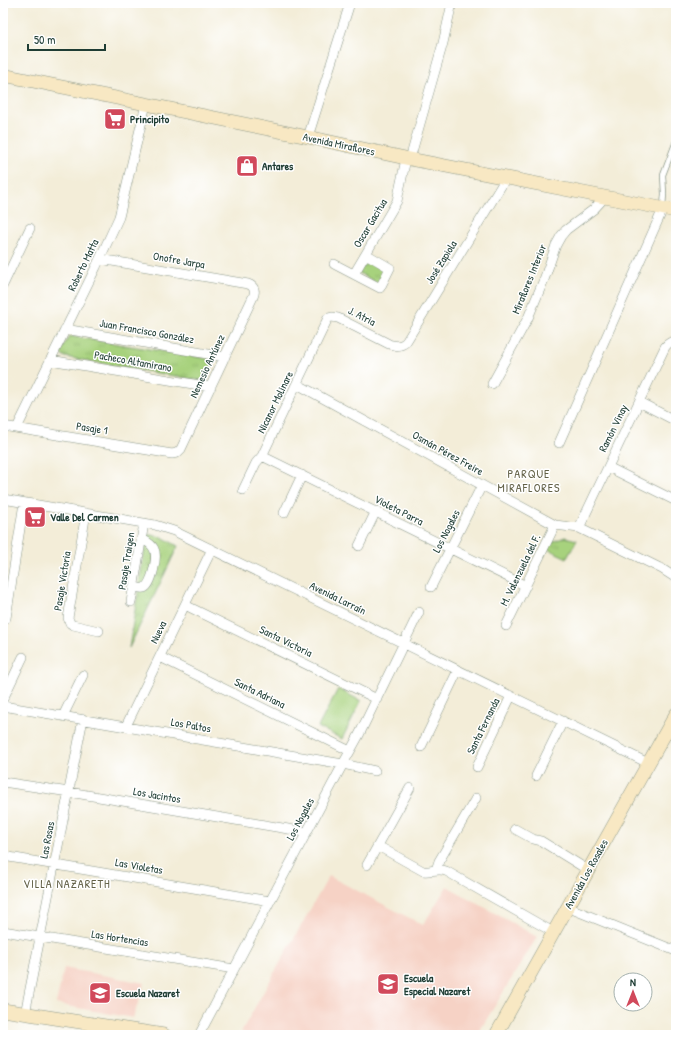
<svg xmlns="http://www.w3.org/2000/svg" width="679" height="1038" font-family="'Patrick Hand',sans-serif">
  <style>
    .built { fill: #f6d2c5 }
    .grass { fill: url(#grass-tufts); stroke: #638858 }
    .park { fill: #a7d27d; stroke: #638858 }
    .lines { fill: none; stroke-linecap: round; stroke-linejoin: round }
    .lane-casing { stroke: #899586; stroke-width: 6 }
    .street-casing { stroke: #899586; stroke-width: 10 }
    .secondary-casing { stroke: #899586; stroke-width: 14 }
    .lane { stroke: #fff; stroke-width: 4.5 }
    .street { stroke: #fff; stroke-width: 9 }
    .secondary { stroke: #f8e8c3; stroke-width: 13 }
    .labels { text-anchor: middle; stroke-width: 3; stroke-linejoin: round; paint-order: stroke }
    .poi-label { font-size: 11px; font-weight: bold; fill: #1f3d34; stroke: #fff; text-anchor: start }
    .street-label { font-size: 11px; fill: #1f3d34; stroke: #fff }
    .neighbourhood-label { font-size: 12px; letter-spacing: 1px; fill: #636147; stroke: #fff }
  </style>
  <defs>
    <pattern id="grass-tufts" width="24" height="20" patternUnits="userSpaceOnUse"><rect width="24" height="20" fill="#a7d27d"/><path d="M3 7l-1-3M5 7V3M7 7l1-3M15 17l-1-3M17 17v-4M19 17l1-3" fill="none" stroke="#8fb56d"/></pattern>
  </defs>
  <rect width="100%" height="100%" fill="#fff"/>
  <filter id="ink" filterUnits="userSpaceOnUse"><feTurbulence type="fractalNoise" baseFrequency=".025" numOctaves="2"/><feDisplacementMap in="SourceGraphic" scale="8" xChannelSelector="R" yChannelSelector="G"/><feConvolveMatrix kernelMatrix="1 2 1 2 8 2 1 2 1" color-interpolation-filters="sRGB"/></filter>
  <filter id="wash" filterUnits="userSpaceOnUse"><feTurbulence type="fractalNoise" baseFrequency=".012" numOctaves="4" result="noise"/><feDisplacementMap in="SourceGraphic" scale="16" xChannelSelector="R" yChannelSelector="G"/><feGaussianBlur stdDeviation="0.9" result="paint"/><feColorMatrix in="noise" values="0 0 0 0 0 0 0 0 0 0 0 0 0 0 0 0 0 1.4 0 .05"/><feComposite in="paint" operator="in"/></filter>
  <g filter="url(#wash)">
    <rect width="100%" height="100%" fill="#f3edd8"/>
    <path class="built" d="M329,876L423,925L447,886L537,937L477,1035H252L241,1032Z
      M64,968L145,983L133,1018L56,1004Z"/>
    <path class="grass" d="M366,261L386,271L379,284L359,273Z
      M69,336L210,359L213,364L207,379L203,381L65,357L60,353Z
      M147,534L162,537L178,546L129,648Z
      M565,537L577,540L567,558L546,548L552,542Z"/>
    <path class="park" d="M338,689L361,701L342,739L318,727Z"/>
  </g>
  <g filter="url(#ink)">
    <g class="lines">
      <g class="lane-casing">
        <path id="lane" d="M663,207L664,194L663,175L676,141"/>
      </g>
      <g class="street-casing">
        <path id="street" d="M308,137L350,3
          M410,159L443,43L452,3
          M334,264L380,288L390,268L366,254
          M354,274L397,201L406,159
          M3,285L30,228
          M65,329L225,357
          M50,360L211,387
          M297,384L555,525L579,528L662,569L676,578
          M492,384L528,318L545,277L556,245L561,236L566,230L594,209L605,197
          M639,402L676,421
          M3,426L172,454L177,453L181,449L253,297C256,291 254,286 248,284L100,259
          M17,428L96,267L119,217L146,104
          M559,443L663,209
          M262,456L526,586
          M608,467L676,501
          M243,490L256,463L262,456L328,318L332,317L338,318L389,344C396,346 400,347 406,342L506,178
          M3,499L155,525L174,531L648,763
          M86,513L68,618L70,623L73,625L99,631
          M284,513L302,475
          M579,528L665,347C668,343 671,341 676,341
          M359,546L376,511
          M134,587C137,587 141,589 144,588C152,585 158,556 154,549C152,544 146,541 142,539
          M431,587L482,485
          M131,602L144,523
          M185,605L377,699
          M6,618L24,503
          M506,626L555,525
          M160,657L350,751
          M3,699L23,657
          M3,706L343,764L375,771
          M63,716L83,675
          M126,726L212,549
          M421,747L458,670
          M477,767L511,696
          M536,776L563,721
          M3,782L69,792L306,832
          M515,829L533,839L541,841L588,870
          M378,846L423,871C431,872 438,868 446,871L553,932
          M3,856L270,901
          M367,865L410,788
          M436,870L439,861L476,798
          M567,907L676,951
          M3,931L234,969
          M25,1014L83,719
          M199,1035L343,764L359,735L419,612"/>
      </g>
      <g class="secondary-casing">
        <path id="secondary" d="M3,75L308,137L410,159L676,211
          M3,1010L164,1035
          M496,1035L676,714"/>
      </g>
      <use href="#lane" class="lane"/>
      <use href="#street" class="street"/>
      <use href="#secondary" class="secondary"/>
    </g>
  </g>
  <defs>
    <g id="supermarket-square" transform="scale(1.15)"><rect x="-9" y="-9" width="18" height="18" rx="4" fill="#d1495b" stroke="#fff"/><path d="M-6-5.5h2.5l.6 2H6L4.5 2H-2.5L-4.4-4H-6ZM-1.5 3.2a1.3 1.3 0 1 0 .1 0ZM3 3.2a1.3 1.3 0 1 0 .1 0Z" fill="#fff"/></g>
    <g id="shop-square" transform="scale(1.15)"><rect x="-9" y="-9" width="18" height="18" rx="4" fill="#d1495b" stroke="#fff"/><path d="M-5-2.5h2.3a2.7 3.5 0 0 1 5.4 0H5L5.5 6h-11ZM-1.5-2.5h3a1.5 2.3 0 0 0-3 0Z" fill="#fff"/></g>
    <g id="school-square" transform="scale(1.15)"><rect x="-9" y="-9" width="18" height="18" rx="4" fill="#d1495b" stroke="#fff"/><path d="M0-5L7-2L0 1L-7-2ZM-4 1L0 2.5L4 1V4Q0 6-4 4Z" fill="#fff"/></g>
  </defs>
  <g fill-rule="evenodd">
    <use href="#supermarket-square" x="115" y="119"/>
    <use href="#shop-square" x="247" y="166"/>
    <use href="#supermarket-square" x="35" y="517"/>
    <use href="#school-square" x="388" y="984"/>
    <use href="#school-square" x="100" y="993"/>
  </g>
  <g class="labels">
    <g class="poi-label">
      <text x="130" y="123">Principito</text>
      <text x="262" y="170">Antares</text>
      <text x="50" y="521">Valle Del Carmen</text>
      <text x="404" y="982">Escuela<tspan x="404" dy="13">Especial Nazaret</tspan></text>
      <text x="116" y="997">Escuela Nazaret</text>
    </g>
    <g class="street-label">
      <text transform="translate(339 144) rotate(12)" y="4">Avenida Miraflores</text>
      <text transform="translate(370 223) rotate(-59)" y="4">Oscar Gacitua</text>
      <text transform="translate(179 260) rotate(10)" y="4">Onofre Jarpa</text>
      <text transform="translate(441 262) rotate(-58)" y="4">José Zapiola</text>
      <text transform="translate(83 265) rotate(-64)" y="4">Roberto Matta</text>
      <text transform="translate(529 279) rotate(-68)" y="4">Miraflores Interior</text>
      <text transform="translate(362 316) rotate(27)" y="4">J. Atria</text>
      <text transform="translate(147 331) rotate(10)" y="4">Juan Francisco González</text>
      <text transform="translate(133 361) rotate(10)" y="4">Pacheco Altamirano</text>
      <text transform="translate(207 366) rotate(-65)" y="4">Nemesio Antúnez</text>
      <text transform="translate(275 402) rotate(-64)" y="4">Nicanor Molinare</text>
      <text transform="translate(92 428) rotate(9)" y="4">Pasaje 1</text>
      <text transform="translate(613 428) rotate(-64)" y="4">Ramón Vinay</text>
      <text transform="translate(448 453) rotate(29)" y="4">Osmán Pérez Freire</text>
      <text transform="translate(399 510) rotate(27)" y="4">Violeta Parra</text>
      <text transform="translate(446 531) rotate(-63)" y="4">Los Nogales</text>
      <text transform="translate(126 561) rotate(-81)" y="4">Pasaje Traigen</text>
      <text transform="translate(520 570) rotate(-64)" y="4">M. Valenzuela del F.</text>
      <text transform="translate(62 581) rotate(-81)" y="4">Pasaje Victoria</text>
      <text transform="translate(338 598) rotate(26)" y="4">Avenida Larraín</text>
      <text transform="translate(158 632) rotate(-64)" y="4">Nueva</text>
      <text transform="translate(286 641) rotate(26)" y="4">Santa Victoria</text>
      <text transform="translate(260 693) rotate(26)" y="4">Santa Adriana</text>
      <text transform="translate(191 725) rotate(10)" y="4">Los Paltos</text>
      <text transform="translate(483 726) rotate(-64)" y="4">Santa Fernanda</text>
      <text transform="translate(157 795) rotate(10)" y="4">Los Jacintos</text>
      <text transform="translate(300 819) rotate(-62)" y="4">Los Nogales</text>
      <text transform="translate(47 840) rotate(-79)" y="4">Las Rosas</text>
      <text transform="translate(139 866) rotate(10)" y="4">Las Violetas</text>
      <text transform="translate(586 874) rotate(-61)" y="4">Avenida Los Rosales</text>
      <text transform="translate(120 938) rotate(9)" y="4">Las Hortencias</text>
    </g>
    <g class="neighbourhood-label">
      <text x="529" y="478">PARQUE<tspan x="529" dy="14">MIRAFLORES</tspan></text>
      <text x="67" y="888">VILLA NAZARETH</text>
    </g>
  </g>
  <rect width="679" height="1038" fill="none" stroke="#fff" stroke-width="16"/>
  <g transform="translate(633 992)"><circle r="19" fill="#ffffff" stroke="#a5b1ae"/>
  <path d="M0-3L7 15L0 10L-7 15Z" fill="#d1495b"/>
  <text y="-6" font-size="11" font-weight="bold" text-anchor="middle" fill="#1f3d34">N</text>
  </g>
  <path d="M28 44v6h77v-6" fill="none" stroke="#1f3d34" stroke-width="2"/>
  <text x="34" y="44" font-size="12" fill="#1f3d34" stroke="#ffffff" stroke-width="3" paint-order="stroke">50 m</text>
</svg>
